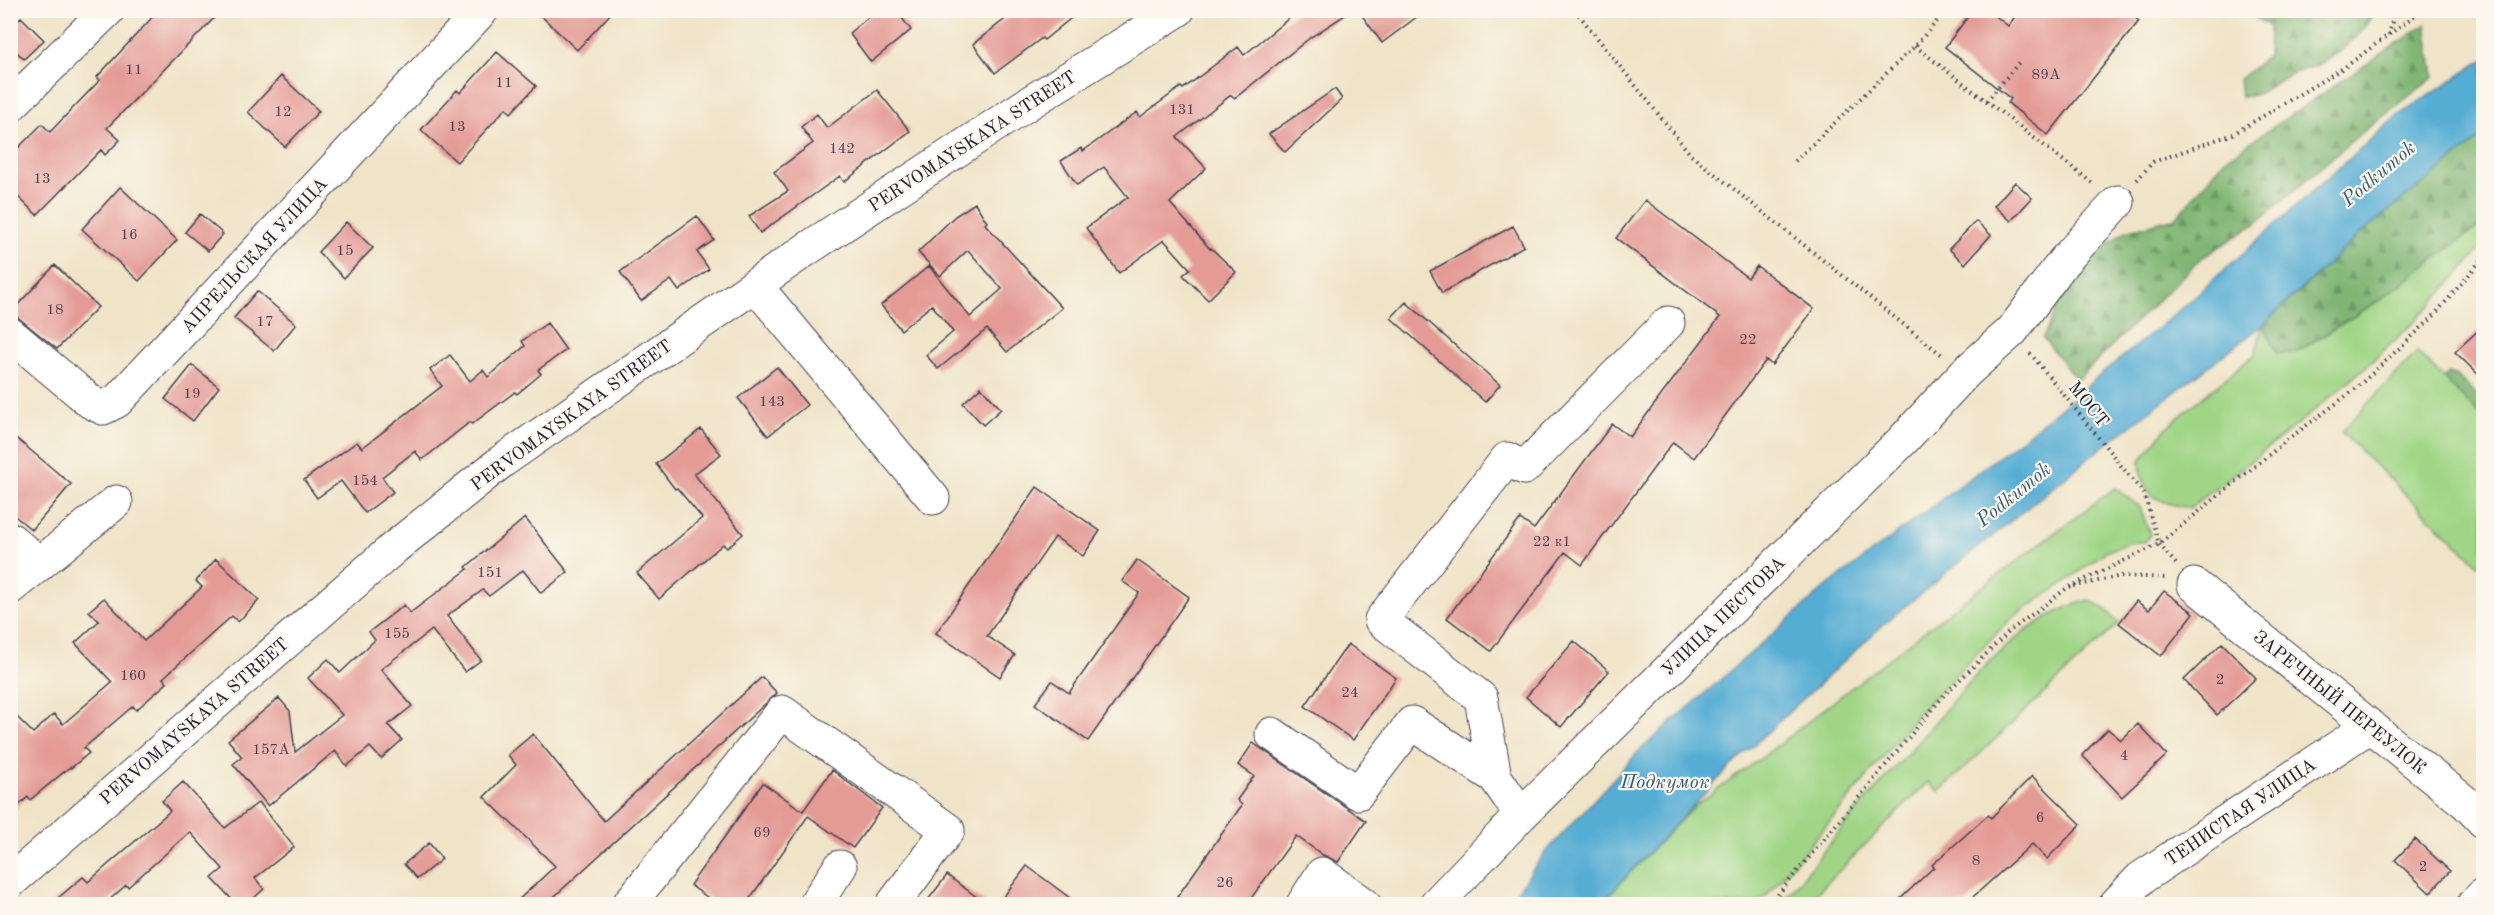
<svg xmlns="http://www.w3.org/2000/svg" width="2494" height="915" font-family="'Old Standard TT',serif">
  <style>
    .green { fill: #a0d586; stroke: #617c60; stroke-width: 1.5 }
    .forest { fill: url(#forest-firs); stroke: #516c57; stroke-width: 1.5 }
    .water { fill: #57add4; stroke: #3c6888; stroke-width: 1.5 }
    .building { fill: #e49b96 }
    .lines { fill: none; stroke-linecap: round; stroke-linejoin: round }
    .minor-casing { stroke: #413f50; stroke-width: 35 }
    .path { stroke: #413f50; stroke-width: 4; stroke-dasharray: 1.5 4.5; stroke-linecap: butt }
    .minor { stroke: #fff; stroke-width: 33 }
    .labels { text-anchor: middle; stroke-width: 4.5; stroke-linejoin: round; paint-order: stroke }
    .number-label { font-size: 15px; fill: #524052 }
    .street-label { font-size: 18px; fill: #22223b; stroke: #fbf7ec }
    .water-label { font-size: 20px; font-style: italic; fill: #375a78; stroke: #fbf7ec }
  </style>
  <defs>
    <pattern id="forest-firs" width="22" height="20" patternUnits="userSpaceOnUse" patternTransform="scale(1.5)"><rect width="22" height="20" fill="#80b673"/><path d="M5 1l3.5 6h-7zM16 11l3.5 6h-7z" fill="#689460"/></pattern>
  </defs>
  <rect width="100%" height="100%" fill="#fbf7ec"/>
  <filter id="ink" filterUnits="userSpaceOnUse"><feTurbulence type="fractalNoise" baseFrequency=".0167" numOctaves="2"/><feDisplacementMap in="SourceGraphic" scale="12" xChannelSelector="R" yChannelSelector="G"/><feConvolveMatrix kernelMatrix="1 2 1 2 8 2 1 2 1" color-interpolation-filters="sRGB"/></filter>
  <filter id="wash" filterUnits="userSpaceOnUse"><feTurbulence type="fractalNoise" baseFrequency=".008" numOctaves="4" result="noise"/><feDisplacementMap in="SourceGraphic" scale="24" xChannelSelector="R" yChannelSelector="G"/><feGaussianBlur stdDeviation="1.35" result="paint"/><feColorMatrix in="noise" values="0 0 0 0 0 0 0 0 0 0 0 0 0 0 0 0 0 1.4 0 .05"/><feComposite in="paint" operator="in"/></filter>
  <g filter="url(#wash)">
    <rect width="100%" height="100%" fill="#f0e4c8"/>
    <path class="green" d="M2483,223V247C2461,270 2441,295 2418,318C2348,387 2269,447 2190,508C2159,503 2140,497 2140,460L2168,426L2255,354L2263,325L2277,353H2295L2381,299Z
      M2417,352L2483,417V569L2341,432Z
      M2115,488L2140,507L2150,535L2145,542H2132L2105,552L2063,584L2014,616L1918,713L1850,798L1766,896L1754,904H1600L1695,806L1764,756L1951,610Z
      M2089,600L2104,608L2119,623L1939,792L1928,782L1806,904H1779C1800,884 1816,860 1835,837C1858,807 1885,780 1910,751C1960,694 2013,620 2089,600Z"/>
    <path class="forest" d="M2244,11H2374C2370,29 2335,57 2318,65C2308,69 2296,71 2287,76C2267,87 2265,95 2241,97L2239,79L2268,56L2269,26Z
      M2426,24L2434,77L2354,139L2254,225L2200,259L2077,380L2043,338L2075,270L2126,231L2176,218L2224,160Z
      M2483,136V223L2381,299L2295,353H2277L2263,325L2362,232Z
      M2448,374L2456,375L2483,401V418L2444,379Z"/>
    <path class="water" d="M2483,60V136L2362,232L2263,325L2100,449L1886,622L1731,766L1600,904H1508L1544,854L1639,751L1826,587L2032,431L2176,313L2397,116Z"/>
    <g id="blocks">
      <path class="building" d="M159,10H222L107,128L120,140L105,155L101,150L37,215L10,189V156L42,124L50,132L100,80L97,77Z
        M535,10H614L577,50Z
        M877,10H896L911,30L871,62L849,33Z
        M1017,10H1081L1044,40L1042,38L995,73L973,44Z
        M1299,10H1353L1311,37L1235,98L1231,95L1177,137L1206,168L1170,203L1210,249L1211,248L1236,272L1208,300L1183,275L1190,269L1164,240L1119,273L1086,228L1128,197L1104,167L1077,185L1061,161L1081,148L1083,151L1137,112L1140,117L1181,87L1183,89L1238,47L1244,55Z
        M1358,10H1426L1382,43Z
        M1973,10H1988L2008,26L2020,10H2125L2139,21L2048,135L2008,103L2011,99L1945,47Z
        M21,17L44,40L24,59L10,45V28Z
        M497,52L536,86L511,113L506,108L457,162L421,130L457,90L460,93Z
        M281,76L319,111L285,147L248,112Z
        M1335,89L1342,99L1285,152L1269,134Z
        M877,90L910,131L844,182L840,176L760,233L749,216L788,191L774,172L813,143L801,127L817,114L827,128Z
        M2015,182L2032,198L2011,221L1994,206Z
        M120,187L177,240L139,281L82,229Z
        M1645,200L1748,278L1757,266L1814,309L1772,365L1766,360L1694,458L1673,442L1582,565L1565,552L1491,651L1447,618L1520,519L1534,529L1612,424L1630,437L1720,317L1616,238Z
        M975,203L987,222L985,224L1062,308L1007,352L987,329L938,369L926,355L953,332L932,305L901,330L881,305L929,266L970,317L1002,289L968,250L940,276L918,252L955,216Z
        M200,214L223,234L208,251L185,232Z
        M697,216L714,240L697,252L709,269L679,291L671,280L641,301L620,272Z
        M1976,221L1991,235L1965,264L1949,249Z
        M346,222L373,248L344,278L318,252Z
        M1513,226L1524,246L1442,293L1430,271Z
        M55,265L98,307L57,349L11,312Z
        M257,291L296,324L274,351L234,318Z
        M1406,302L1500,385L1485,402L1391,318Z
        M547,323L566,350L538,370L541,374L517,394L515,392L472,424L470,422L422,460L415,451L382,477L393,492L365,513L341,481L317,498L304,480L357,442L362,448L442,386L430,370L450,355L470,381L483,370L488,377L525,346L522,341Z
        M2484,325V380L2455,352Z
        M192,365L219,387L193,421L165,399Z
        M777,367L807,405L768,436L738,398Z
        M981,387L1001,409L983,425L963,403Z
        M701,429L721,454L694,474L743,534L727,548L723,544L659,599L637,573L702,518L677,488L675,489L656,464Z
        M10,433L71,484L32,530L10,512Z
        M1037,487L1100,531L1083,556L1055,537L987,636L1015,655L1000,677L936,633Z
        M525,518L568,572L541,593L523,570L489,596L483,590L447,616L481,660L465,672L432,630L381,669L412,706L388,725L402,740L381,759L370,747L347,766L335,751L268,806L233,764L242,757L228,740L279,698L290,711L295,752L342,715L308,678L328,659L340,673L375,640L369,632L404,605L410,613L468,569L466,567Z
        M216,559L259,600L238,622L232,616L163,678L167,683L136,710L133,706L84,748L89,753L71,768L70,767L30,800L28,797L10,813V710L33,733L54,714L63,724L112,682L75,643L99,621L89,611L104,598L144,641L202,587L196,581Z
        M1137,560L1189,597L1088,741L1035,704L1052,681L1069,693L1139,593L1122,581Z
        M2164,591L2194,613L2161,656L2119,623L2136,601L2149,610Z
        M1574,641L1609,671L1561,727L1526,697Z
        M2222,643L2256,678L2217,715L2184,680Z
        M1348,644L1396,678L1353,740L1305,706Z
        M762,677L777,693L775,695L546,904H514L555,866L484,797L516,765L508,755L533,734L604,821Z
        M2138,724L2167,755L2122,797L2082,755L2108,729L2121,740Z
        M1253,743L1366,821L1338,862L1323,855L1296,836L1247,904H1188L1177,897L1242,805L1237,800L1254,776L1238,765Z
        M832,770L882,808L853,848L808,816L746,904H717L690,885L763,783L803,811Z
        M2032,776L2081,824L2047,859L2032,844L1965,904H1895L1934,867L1932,865L1988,815L1991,818Z
        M183,782L225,828L259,802L294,847L255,878L264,889L247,904H236L212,878L223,869L190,832L128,887L126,885L106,903L108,904H51L83,877L88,882L170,811L162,801Z
        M2415,839L2450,871L2430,893L2395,860Z
        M429,843L442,859L417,879L404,864Z
        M1027,866L1078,904H998Z
        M947,875L986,904H925Z"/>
    </g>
  </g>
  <g filter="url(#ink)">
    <use href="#blocks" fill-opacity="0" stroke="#413f50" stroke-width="1.5"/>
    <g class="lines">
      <g class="minor-casing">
        <path id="minor" d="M10,106L108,10
          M755,285L933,498
          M10,334L91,402L103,408L117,401L482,10
          M10,539L40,564
          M2194,585L2466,803L2484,822
          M10,588L116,502
          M1272,734L1358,793L1412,723L1495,777
          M1521,815L1495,777L1481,698L1381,620L1507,459L1524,468L1668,323
          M10,882L395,547L501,462L807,249L1029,103L1178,10
          M629,904L782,712L948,830L893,904
          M815,904L840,867
          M1303,904L1322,874L1364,904
          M1436,904L1521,815L1902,441L1965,373L2012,331L2064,261L2118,202
          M2116,904L2141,878L2370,726
          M2474,904L2484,894"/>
      </g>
      <path class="path" d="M1575,10L1691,155L1942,355
        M2389,35L2395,10
        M1915,46L2095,185
        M1987,101L2021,60
        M1795,161L1915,46L1947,10
        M2137,180L2153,162L2233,134L2345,67L2422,10
        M2030,353L2144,494L2159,544L2176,564
        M2074,586L2121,576L2167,578
        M1770,904L1945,694L2010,631L2067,588L2159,544L2291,437L2353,391L2431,319L2484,257"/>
      <use href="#minor" class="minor"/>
    </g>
  </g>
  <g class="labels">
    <g class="number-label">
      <text x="134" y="74">11</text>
      <text x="2046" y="79">89А</text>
      <text x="504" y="87">11</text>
      <text x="1182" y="114">131</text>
      <text x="283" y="116">12</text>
      <text x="457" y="131">13</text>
      <text x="842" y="153">142</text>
      <text x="42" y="183">13</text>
      <text x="129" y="239">16</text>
      <text x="345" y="255">15</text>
      <text x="55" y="314">18</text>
      <text x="265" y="326">17</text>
      <text x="1748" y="344">22</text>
      <text x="192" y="398">19</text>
      <text x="772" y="406">143</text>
      <text x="365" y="485">154</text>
      <text x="1552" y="546">22 к1</text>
      <text x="490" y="577">151</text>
      <text x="397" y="638">155</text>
      <text x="133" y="680">160</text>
      <text x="2220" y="684">2</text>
      <text x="1350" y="697">24</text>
      <text x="271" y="754">157А</text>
      <text x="2124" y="760">4</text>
      <text x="2040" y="822">6</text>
      <text x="762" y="837">69</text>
      <text x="1976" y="865">8</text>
      <text x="2423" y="871">2</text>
      <text x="1225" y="887">26</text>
    </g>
    <g class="street-label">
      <text transform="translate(972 141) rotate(-33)" y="6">PERVOMAYSKAYA STREET</text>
      <text transform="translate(254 255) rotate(-47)" y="6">АПРЕЛЬСКАЯ УЛИЦА</text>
      <text transform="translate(2089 404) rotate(51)" y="6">МОСТ</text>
      <text transform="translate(571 415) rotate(-36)" y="6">PERVOMAYSKAYA STREET</text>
      <text transform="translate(1723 616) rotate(-44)" y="6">УЛИЦА ПЕСТОВА</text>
      <text transform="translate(2340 702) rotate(39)" y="6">ЗАРЕЧНЫЙ ПЕРЕУЛОК</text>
      <text transform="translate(194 721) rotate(-41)" y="6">PERVOMAYSKAYA STREET</text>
      <text transform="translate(2240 812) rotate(-34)" y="6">ТЕНИСТАЯ УЛИЦА</text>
    </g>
    <g class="water-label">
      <text transform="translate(2378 173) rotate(-40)" y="7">Podkumok</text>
      <text transform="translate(2013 494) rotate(-39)" y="7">Podkumok</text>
      <text x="1665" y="788">Подкумок</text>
    </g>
  </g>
  <rect width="2494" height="915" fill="none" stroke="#fbf7ec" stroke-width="36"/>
</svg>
